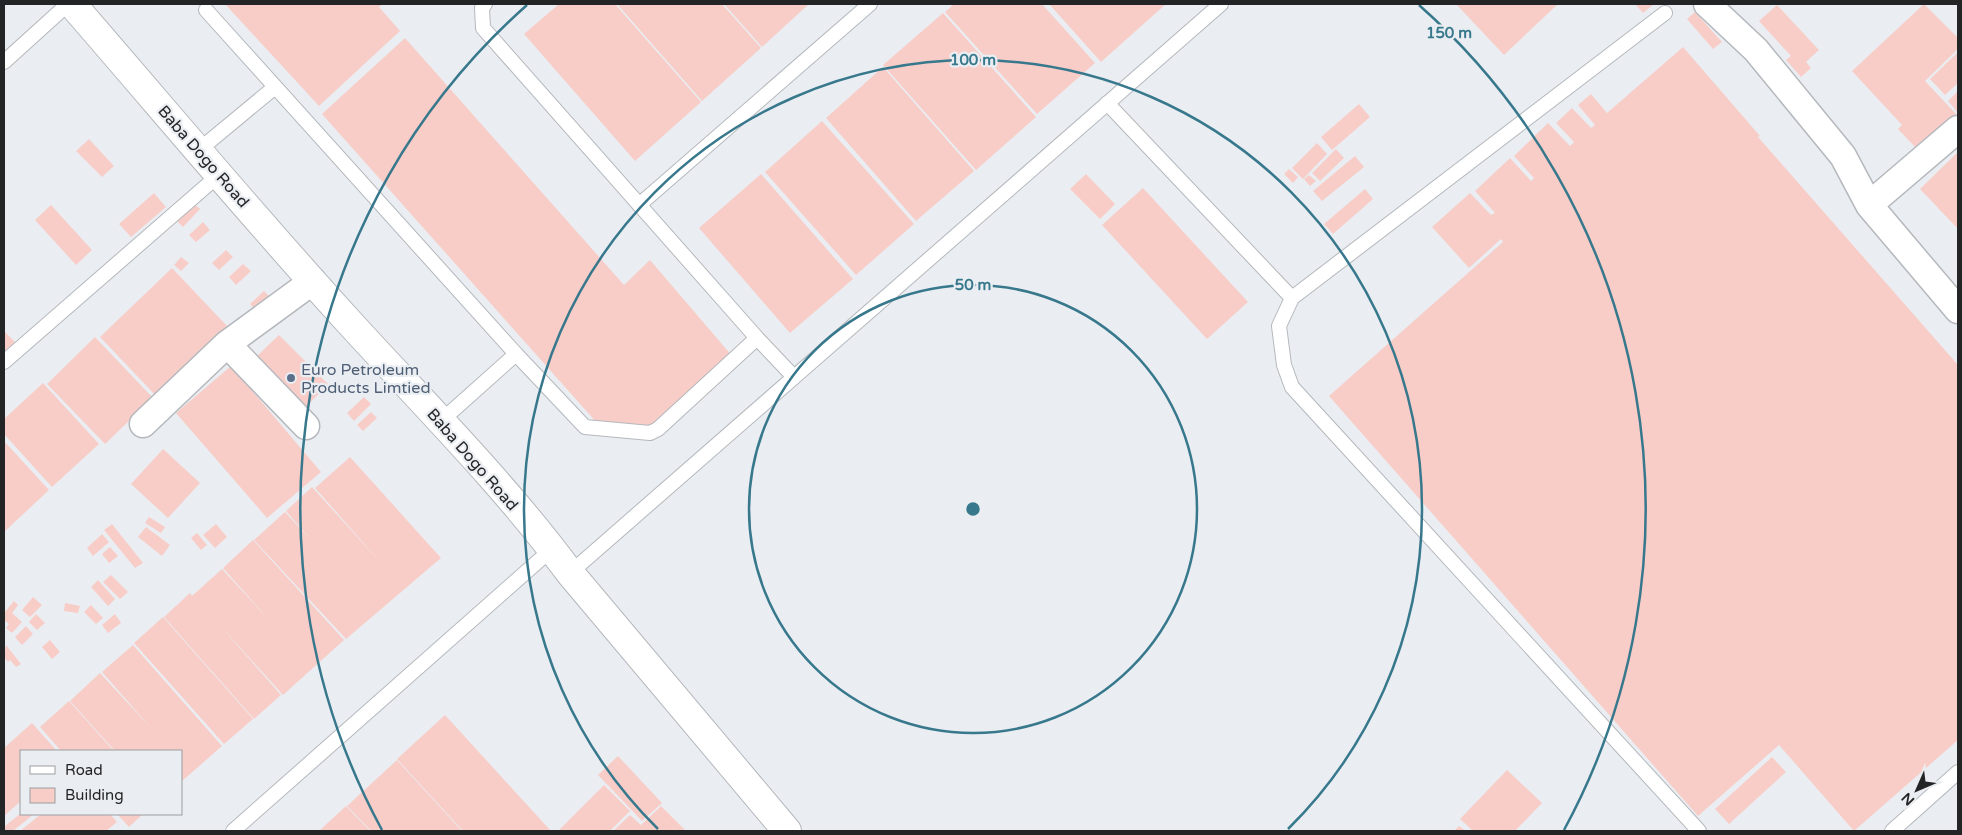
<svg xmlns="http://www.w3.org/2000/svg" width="1962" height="835" font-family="'Varela Round',sans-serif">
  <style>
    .building { fill: #f8cdc8 }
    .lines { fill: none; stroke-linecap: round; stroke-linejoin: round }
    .service-casing { stroke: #b4b8bc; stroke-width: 16 }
    .minor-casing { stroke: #b4b8bc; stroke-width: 29 }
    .tertiary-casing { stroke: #b4b8bc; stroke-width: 30 }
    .service { stroke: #fff; stroke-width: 14 }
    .minor { stroke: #fff; stroke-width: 26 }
    .tertiary { stroke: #fff; stroke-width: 28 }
    .ring { fill: none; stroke: #38788c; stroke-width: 2.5 }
    .service-dot { fill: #5c6f8a; stroke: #eaeef2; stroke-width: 2 }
    .labels { text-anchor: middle; stroke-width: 4.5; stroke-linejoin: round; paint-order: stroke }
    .street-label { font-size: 16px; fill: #222425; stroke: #eaeef2 }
    .service-label { font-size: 16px; fill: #4e5e75; stroke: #eaeef2; text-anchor: start }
    .centre { fill: #38788c; stroke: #eaeef2; stroke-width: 2.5 }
    .ring-label { font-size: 15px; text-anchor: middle; font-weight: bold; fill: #38788c; stroke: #eaeef2; stroke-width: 4.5; stroke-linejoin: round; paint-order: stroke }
  </style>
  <rect width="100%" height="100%" fill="#eaeef2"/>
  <path class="building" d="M225,4H382L379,7L400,31L319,106Z
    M559,4H615L701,102L635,161L524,34Z
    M617,4H722L761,48L702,101Z
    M724,4H809L762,47Z
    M954,4H1042L1095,63L1037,114L945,12Z
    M1049,4H1166L1101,62Z
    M1456,4H1558L1504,55Z
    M1635,4H1654L1643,13Z
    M1924,4L1958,38V49L1925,81L1958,116V120L1926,148L1921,142L1915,147L1898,129L1902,125L1852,71Z
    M1777,5L1819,50L1806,62L1811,68L1801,77L1786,60L1791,56L1759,21Z
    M1695,12L1722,42L1713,49L1687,19Z
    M943,13L1036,117L976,170L883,65Z
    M405,38L624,285L650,260L733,357L648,429L597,423L322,114Z
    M1683,47L1760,136L1758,137L1958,365V740L1854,831L1779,745L1698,816L1329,396L1503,242L1501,239L1469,268L1432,227L1470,193L1491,215L1495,213L1475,191L1510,158L1531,181L1534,178L1514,156L1548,123L1570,146L1574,142L1556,123L1572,108L1591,128L1595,125L1578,105L1591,94L1607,113Z
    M1958,52V83L1945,95L1930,79Z
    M883,67L974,171L916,221L826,118Z
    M1958,91V113L1948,101Z
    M1359,104L1370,117L1332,150L1321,137Z
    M822,121L914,224L856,275L765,172Z
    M89,139L114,166L102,177L76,151Z
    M1317,143L1327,154L1303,179L1292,168Z
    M1336,149L1344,158L1320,181L1312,173Z
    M1958,152V229L1920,189Z
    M1355,156L1364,167L1322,201L1313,191Z
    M1289,169L1298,177L1293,183L1284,174Z
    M761,174L853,279L790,333L699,228Z
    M1086,174L1115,204L1100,219L1070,189Z
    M1309,175L1316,181L1310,186L1304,179Z
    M1143,188L1248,302L1207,339L1102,225Z
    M1365,189L1373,199L1333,234L1324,224Z
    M154,193L166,207L131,237L119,224Z
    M191,201L200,209L183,227L174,218Z
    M51,205L92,250L76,265L35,220Z
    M203,222L210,230L196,242L189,235Z
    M226,250L233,257L219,270L212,263Z
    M181,257L189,263L181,271L174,265Z
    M243,264L251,271L236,285L229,277Z
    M172,268L228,327L156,396L100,337Z
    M264,291L271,298L257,311L250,304Z
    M4,331L15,342L4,352Z
    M279,335L328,384L304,409L254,359Z
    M95,337L153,398L105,444L47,384Z
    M231,366L321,472L267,518L176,413Z
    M43,383L99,444L52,487L4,434V419Z
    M364,397L371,404L354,421L347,413Z
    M371,412L377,418L363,431L357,425Z
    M4,441L49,490L4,532Z
    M163,449L200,483L168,518L131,484Z
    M350,457L441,558L346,639L254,540L285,512L312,541L286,511L312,487L382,564L315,488Z
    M149,517L165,527L161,533L145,523Z
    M112,524L143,563L135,568L104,530Z
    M216,524L227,537L215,548L203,535Z
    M146,527L170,545L162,556L138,537Z
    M197,533L207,545L201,550L191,538Z
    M102,534L109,542L93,556L87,548Z
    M253,540L344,640L283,695L216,621L281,695L254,719L164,617L190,593L192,596L222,569L270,621L223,568Z
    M110,547L118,556L109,563L102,554Z
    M111,575L128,592L120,599L103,582Z
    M98,580L115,599L108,606L91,587Z
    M33,597L42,605L30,617L22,610Z
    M14,601L18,605L12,613L22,622L12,633L6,628L9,624L4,620V613Z
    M65,603L80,606L78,613L64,611Z
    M91,605L103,618L96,624L84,612Z
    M36,614L45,623L37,630L29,622Z
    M115,614L121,623L108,633L102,625Z
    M163,617L253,719L224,744L134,643Z
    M26,626L33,634L22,645L15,637Z
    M50,640L60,652L52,659L42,647Z
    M6,645L21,664L16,667L10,660L8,662L4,657Z
    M133,645L222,746L181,782V751H115L70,701L100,673L151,728L102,672Z
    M69,701L114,751H61L40,727Z
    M445,715L551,831H463L397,759Z
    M32,723L57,751H21V801L4,816V748Z
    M618,756L662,803L642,821L598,775Z
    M1772,757L1786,772L1729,824L1715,809Z
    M397,760L462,831H371L347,806Z
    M1507,770L1542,803L1515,831H1473L1460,819Z
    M604,785L630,811L610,831H558Z
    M346,806L370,831H319Z
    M661,806L686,831H613L630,815L641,825Z
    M21,813L34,814L13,831H4V827Z
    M41,814H110L117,822L106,831H20Z
    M117,814H143L129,827Z
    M1459,826L1466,831H1454Z"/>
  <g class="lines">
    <g class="service-casing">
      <path id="service" d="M485,4L482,8L483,28L757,338L794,377
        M206,10L516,354L585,427L650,433L658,429L757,338
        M1665,13L1292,298L1279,326L1284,365L1292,387L1699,831
        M4,62L68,4
        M1107,103L1292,298
        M199,150L275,87
        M639,205L870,4
        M4,362L220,174
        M441,421L516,354
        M570,573L1221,4
        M233,831L552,549
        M1892,831L1958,772"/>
    </g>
    <g class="minor-casing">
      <path id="minor" d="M1707,4L1756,50L1843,156L1869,205L1958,310
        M1869,205L1958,129
        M143,424L227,344
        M306,426L227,344L313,281"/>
    </g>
    <g class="tertiary-casing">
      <path id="tertiary" d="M72,4C164,110 254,218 349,322C423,403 505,485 570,573L787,831"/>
    </g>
    <use href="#service" class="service"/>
    <use href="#minor" class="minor"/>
    <use href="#tertiary" class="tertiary"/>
  </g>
  <g class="ring">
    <circle cx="973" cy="509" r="224"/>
    <path d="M658 829A449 449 0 1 1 1288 829"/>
    <path d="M382 830A673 673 0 0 1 527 5M1419 5A673 673 0 0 1 1564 830"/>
  </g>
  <circle class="service-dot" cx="291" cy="378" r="5"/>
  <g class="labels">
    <g class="street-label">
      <text transform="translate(204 156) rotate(49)" y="6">Baba Dogo Road</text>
      <text transform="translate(473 459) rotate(49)" y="6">Baba Dogo Road</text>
    </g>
    <g class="service-label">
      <text x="301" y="375">Euro Petroleum<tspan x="301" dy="18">Products Limtied</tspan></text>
    </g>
  </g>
  <circle cx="973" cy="509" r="8" class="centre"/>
  <g class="ring-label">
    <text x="1449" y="38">150 m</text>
    <text x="973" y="65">100 m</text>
    <text x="973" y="290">50 m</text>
  </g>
  <rect width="1962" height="835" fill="none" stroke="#222425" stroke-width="10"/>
  <rect x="20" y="750" width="162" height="65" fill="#eaeef2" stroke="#9a9da0"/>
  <rect x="30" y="766" width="25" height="8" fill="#ffffff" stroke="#9a9da0"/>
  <text x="65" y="775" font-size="15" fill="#222425">Road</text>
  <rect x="30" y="788" width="25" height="15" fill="#f8cdc8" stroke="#9a9da0"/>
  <text x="65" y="800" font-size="15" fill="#222425">Building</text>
  <g transform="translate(1917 790) rotate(225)" stroke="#eaeef2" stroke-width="4" paint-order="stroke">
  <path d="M0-4L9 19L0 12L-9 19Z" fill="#222425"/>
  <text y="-8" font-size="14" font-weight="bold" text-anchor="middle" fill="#222425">N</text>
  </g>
</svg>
